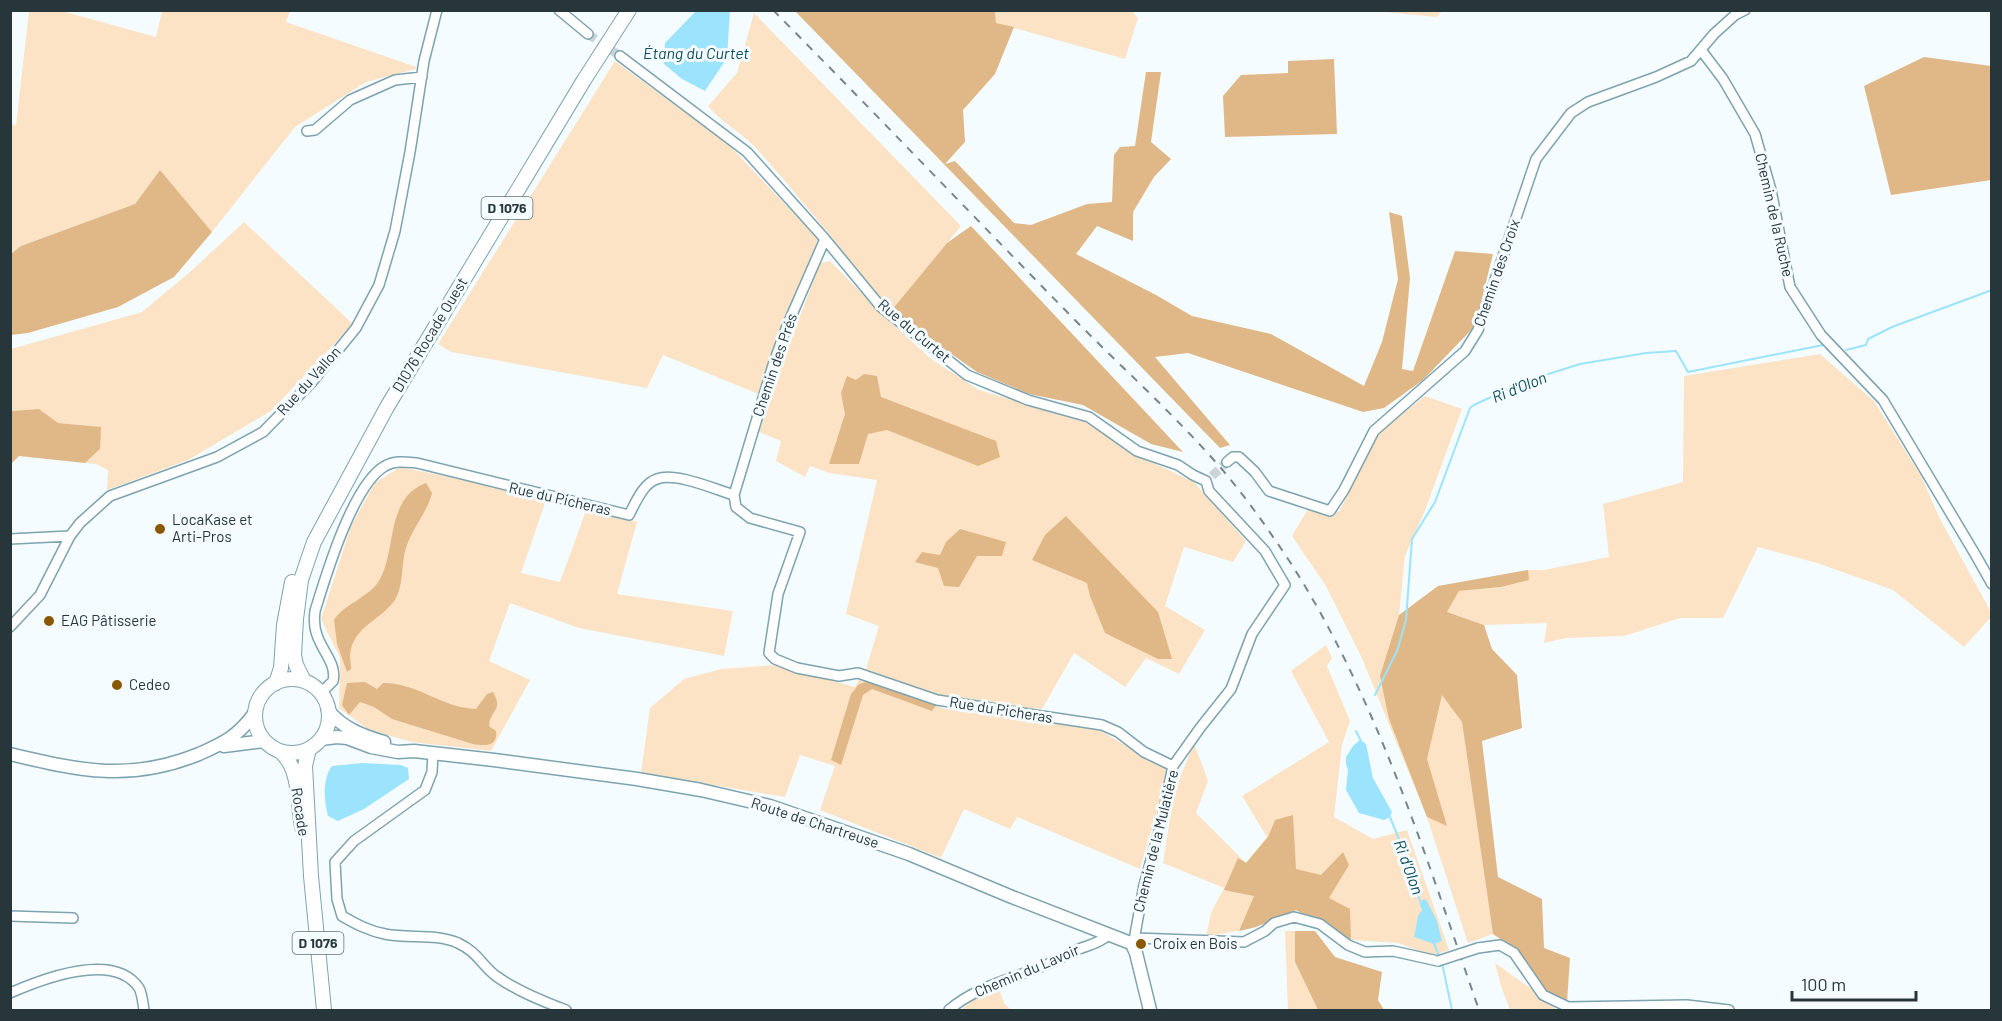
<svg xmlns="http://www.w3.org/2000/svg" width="2002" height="1021" font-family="Barlow,sans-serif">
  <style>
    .green { fill: #fce3c6 }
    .forest { fill: #e0b786 }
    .water { fill: #9ce4fd }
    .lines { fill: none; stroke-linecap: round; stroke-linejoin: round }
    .stream { stroke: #9ce4fd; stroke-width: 2 }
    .minor-tunnel { stroke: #cbd4d8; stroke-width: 9; stroke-dasharray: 9 4.5; stroke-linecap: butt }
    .minor-casing { stroke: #7da3b0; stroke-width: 12 }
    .secondary-casing { stroke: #7da3b0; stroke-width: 15 }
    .primary-casing { stroke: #7da3b0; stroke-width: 16 }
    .minor { stroke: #fff; stroke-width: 9 }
    .secondary { stroke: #fff; stroke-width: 12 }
    .primary { stroke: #fff; stroke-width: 14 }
    .rail { stroke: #79858a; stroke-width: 2; stroke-dasharray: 8 8; stroke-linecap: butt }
    .minor-bridge-casing { stroke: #7da3b0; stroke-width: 12; stroke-linecap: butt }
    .minor-bridge { stroke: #fff; stroke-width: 9 }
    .poi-dot { fill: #8a5800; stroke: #f4fcff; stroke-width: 2 }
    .labels { text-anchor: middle; stroke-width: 6; stroke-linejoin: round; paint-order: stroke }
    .shield { fill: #f4fcff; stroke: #647176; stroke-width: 1.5 }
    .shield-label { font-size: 14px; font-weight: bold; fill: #26363b }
    .street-label { font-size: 15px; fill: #26363b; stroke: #f4fcff }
    .poi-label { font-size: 15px; fill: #26363b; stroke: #f4fcff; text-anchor: start }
    .water-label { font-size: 16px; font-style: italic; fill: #0f4d5e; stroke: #f4fcff }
  </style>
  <rect width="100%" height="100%" fill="#f4fcff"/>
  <path class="green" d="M29,11H62L156,37L162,11H290L286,22L419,68L366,82L295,127L212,232L160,170L135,204L21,246L11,254V124L16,125Z
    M995,11H1132L1138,18L1125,59L996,23Z
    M1373,11H1442L1437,17Z
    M754,13L961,226L891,311C845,256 802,198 753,145C739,131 721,122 708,106L737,73Z
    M615,61L728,144L818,239L761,395L663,355L647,388L451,352L438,344Z
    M244,222L353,324L271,411L188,460L107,490L108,470L96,464L85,463L100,449V427L57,423L39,409L11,411V349L142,312L190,272Z
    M830,261L882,314L931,359L979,390L1089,423L1130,452L1194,482L1246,541L1233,562L1184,547L1165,606L1205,630L1179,674L1146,658L1125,687L1074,653L1042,709L955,703L866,669L879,626L846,614L877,480L829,473L810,466L805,477L776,461L781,441L757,431L820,263Z
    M1820,354L1874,401L1921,476L1940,519L1991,612L1992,616L1964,647L1893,590L1817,563L1758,547L1723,618H1680L1624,636L1566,638L1544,643L1547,623L1484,625L1447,612L1459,591L1501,587L1528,580V570H1544L1609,557L1603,504L1683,482L1684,376Z
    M1425,396L1462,409L1424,513L1405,556L1399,615L1462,722L1493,934L1468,943L1427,817L1361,656L1326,586L1292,536L1308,509L1339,512L1380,431Z
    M400,467L547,497L521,573L560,582L587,508L637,522L617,594L733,611L724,656L579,628L510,603L489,661L530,680L491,751L412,742L369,730L339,708L340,658L321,619L351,526L375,483Z
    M1326,645L1332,658L1327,666L1350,721L1342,745L1334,817L1373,839L1407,830L1449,950L1432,956L1398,943L1351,940L1296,910L1256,927L1206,937L1211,913L1224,888L1163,863L1174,793L1194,743L1208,781L1196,813L1246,863L1267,837L1242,796L1329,742L1291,671Z
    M775,665L855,687L860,677L945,709L1097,729L1169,770L1140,869L1017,817L1010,829L964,809L941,858L820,810L835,766L800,755L785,797L641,773L650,708L684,679L721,669Z
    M1285,931H1295V962L1318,1010H1288Z
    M1495,963L1529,987L1557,1010H1510L1500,983Z
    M999,989L1004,1003L1011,1010H961L971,1001Z"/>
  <path class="forest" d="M795,11H995L996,23L1014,27L995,74L963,110L965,142L945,164L955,161L1014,223L1031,225L1087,204L1112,202L1114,155L1120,147L1135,146L1146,72H1161L1151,142L1171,159L1154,177L1133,212V241L1097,226L1076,254L1156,295L1192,316L1271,334L1364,386L1382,342L1398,279L1389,212L1402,216L1410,278L1402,369L1413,371L1455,251L1493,254L1475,326L1423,380L1384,408L1363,412L1188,353L1155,357L1230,445L1220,448Z
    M1924,57L1991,66V180L1891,195L1864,86Z
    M1334,59L1337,134L1225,137L1223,96L1241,75L1288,73V61Z
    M160,170L212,232L174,277L118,307L28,333L11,335V254L21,246L135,204Z
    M971,226L1183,452L1151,444L1083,405L1029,394L977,372L891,311L947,243Z
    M864,374L877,376L881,397L996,441L1000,457L978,466L887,430L868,434L859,464H829L845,414L841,393L847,376L856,380Z
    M39,409L58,423L101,427L100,449L85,463L19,456L11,464V411Z
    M426,483L432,493C427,513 412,528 406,548C401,563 404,583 396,598C383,620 353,625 350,655C350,660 351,664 351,669L347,672L337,644L334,620C344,604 368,598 379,581C397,551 385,498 426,483Z
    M1066,516L1158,612L1172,659H1158L1105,633L1090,596L1087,583L1032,560L1045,535Z
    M960,529L1006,542L1002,556H977L959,587L944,586L938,568L915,562L922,552L940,555L946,542Z
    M1528,570L1529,580L1501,587L1459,591L1447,612L1484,625L1492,649L1517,675L1522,728L1482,741L1498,877L1542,899L1544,948L1570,958L1567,1002L1546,991L1512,947L1493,934L1462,722L1442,695L1427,759L1447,826L1427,817L1389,719L1380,676L1399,615L1438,586Z
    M870,681L936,705L932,711L872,689L863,695L841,765L831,760L851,694L859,684Z
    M365,682L377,689L383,683C419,683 441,708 476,709L487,694L493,692C504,711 490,709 489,726L496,731C498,747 484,746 473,744L392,719L374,707L360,702L349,715L342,705L347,683Z
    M1293,815L1296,869L1321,875L1343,852L1349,865L1329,898L1350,909L1351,940L1296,910L1256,927L1239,931L1254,896L1224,890L1238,858L1246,863L1268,837L1275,820Z
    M1295,931H1315L1335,957L1382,972L1378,1000L1384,1010H1318L1295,962Z"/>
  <path class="water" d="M696,11H730L727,58L705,91L682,79L664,64L665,43Z
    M1360,740L1366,744L1373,778L1392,812L1390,817L1384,820L1359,813L1346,790L1348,770L1346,764V757L1353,746Z
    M362,763L401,765L408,768L409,779L364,809L338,821L328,816C324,801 322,779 332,766Z
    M1424,899L1427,901L1437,921L1442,941L1434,944L1414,937L1418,916L1422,910L1419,903Z"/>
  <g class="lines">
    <path class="stream" d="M1846,350L1866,345L1868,339L1892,327L1992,290
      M1375,695L1397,651L1406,620L1412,539L1435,502L1470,408L1474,405L1523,382L1580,364L1646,353L1676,351L1688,372L1823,345
      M1356,731L1361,741
      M1390,817L1405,854L1420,901
      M1433,941L1440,958
      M1442,963L1452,1010"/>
    <path class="minor-tunnel" d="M588,34L620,56
      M1212,476L1227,462"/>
    <g class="minor-casing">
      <path id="minor" d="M559,10L588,34
        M1701,50L1723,79L1755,134L1771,190L1790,287L1821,335L1883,400L1975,554L1992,584
        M620,56L747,152L825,239L881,307L967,375L1028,400L1089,417L1137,451L1178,465L1193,475L1206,481
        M307,131L315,130L350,100L395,80L422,77
        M825,239L787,326L773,365L734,495L736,507L750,518L800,532L778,594L769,653L775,659L797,668L839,676L858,673L937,700L1102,725L1118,732L1144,752L1173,766
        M1227,462L1233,457H1239L1255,472L1269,491L1330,511L1344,490L1374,431L1465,351L1478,330L1536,159L1571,113L1588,102L1656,77L1691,61L1714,34L1735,15L1745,10
        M10,539L70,536
        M10,627L40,595L70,536L80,523L110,496L217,457L263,432L312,382L356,328L379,285L395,231L410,152L424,61L437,10
        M321,693L333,681C337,664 322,651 317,635C314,627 314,619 315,611C326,575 353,484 385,466C395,460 406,462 417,463L629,515C635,504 643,483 657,479C676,472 714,489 734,495
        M433,753L432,772L425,790L354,841L335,862L337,899L342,916C356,924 369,931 385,934C409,939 435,933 458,943C479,953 480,964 496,976C517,991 542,1001 566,1010
        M10,916L73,918
        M1135,938L1244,942L1265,931L1274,923L1294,917L1320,924L1348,945L1365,952L1393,951L1438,961
        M1132,944L1134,940L1144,885L1161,824L1173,766L1200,728L1231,689L1252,634L1285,585L1265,551L1209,491L1206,481
        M1478,948L1500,945L1514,953L1543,995L1568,1007L1687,1005L1729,1010
        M10,993C42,979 114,951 139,988C142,993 143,1004 144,1010
        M949,1010C974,988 1010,979 1041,967C1054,962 1067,955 1079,949C1089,945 1100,943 1108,935"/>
    </g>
    <g class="secondary-casing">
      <path id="secondary" d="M328,710C342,728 363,736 384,742
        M321,739L337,737L347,738L371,747L398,752L414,751L494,760L637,779L701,790L770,806L909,854L1012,897L1128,942L1132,944L1136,953L1150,1010
        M224,746L264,741
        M10,754C81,771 130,782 199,754C224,743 238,736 254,714"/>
    </g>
    <g class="primary-casing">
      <path id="primary" d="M255 716a37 37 0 1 1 74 0a37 37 0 1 1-74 0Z
        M304,681L296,665L294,655L296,619L301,580L314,542L387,407L584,80L629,10
        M276,683L281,668L284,625L292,582
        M309,749L305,766L311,876L324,1010
        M281,752C301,770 297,803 302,827"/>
    </g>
    <use href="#minor" class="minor"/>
    <use href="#secondary" class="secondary"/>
    <use href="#primary" class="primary"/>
    <path class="rail" d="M773,10C873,111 971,214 1070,315C1120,366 1173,413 1220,467C1246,497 1268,529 1290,562C1378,699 1426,858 1479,1010"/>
    <g class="minor-bridge-casing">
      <path id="minor-bridge" d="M1438,961L1478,948"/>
    </g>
    <use href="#minor-bridge" class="minor-bridge"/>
  </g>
  <g class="poi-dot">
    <circle cx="160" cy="529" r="6"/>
    <circle cx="49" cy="621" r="6"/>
    <circle cx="117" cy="685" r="6"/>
    <circle cx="1141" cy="944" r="6"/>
  </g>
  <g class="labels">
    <g class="shield">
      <rect x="481.5" y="197" width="51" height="22" rx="4.5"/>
      <rect x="292.5" y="932" width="51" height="22" rx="4.5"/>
    </g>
    <g class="shield-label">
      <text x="507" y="213">D 1076</text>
      <text x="318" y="948">D 1076</text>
    </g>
    <g class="street-label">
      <text transform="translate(1774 215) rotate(77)" y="5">Chemin de la Ruche</text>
      <text transform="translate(1497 273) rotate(-71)" y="5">Chemin des Croix</text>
      <text transform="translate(914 331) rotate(40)" y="5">Rue du Curtet</text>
      <text transform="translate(430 335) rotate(-59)" y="5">D1076 Rocade Ouest</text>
      <text transform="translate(775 365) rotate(-71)" y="5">Chemin des Prés</text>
      <text transform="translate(309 381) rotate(-48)" y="5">Rue du Vallon</text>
      <text transform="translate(560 499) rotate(13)" y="5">Rue du Picheras</text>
      <text transform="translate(1001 710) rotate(9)" y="5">Rue du Picheras</text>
      <text transform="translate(300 812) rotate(81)" y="5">Rocade</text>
      <text transform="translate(815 823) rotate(18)" y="5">Route de Chartreuse</text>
      <text transform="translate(1156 841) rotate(-76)" y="5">Chemin de la Mulatière</text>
      <text transform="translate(1027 971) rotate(-23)" y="5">Chemin du Lavoir</text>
    </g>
    <g class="poi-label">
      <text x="172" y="525">LocaKase et<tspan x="172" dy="17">Arti-Pros</tspan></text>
      <text x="61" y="626">EAG Pâtisserie</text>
      <text x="129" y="690">Cedeo</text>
      <text x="1153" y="949">Croix en Bois</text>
    </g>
    <g class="water-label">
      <text x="696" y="59">Étang du Curtet</text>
      <text transform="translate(1519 387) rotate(-22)" y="6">Ri d'Olon</text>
      <text transform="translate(1409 867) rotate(70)" y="6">Ri d'Olon</text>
    </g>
  </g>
  <rect width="2002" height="1021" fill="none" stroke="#26363b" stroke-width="24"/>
  <path d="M1792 991v9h124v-9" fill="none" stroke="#26363b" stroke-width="3"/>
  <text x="1801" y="991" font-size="18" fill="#26363b" stroke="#f4fcff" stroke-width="4.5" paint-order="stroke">100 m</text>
</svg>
